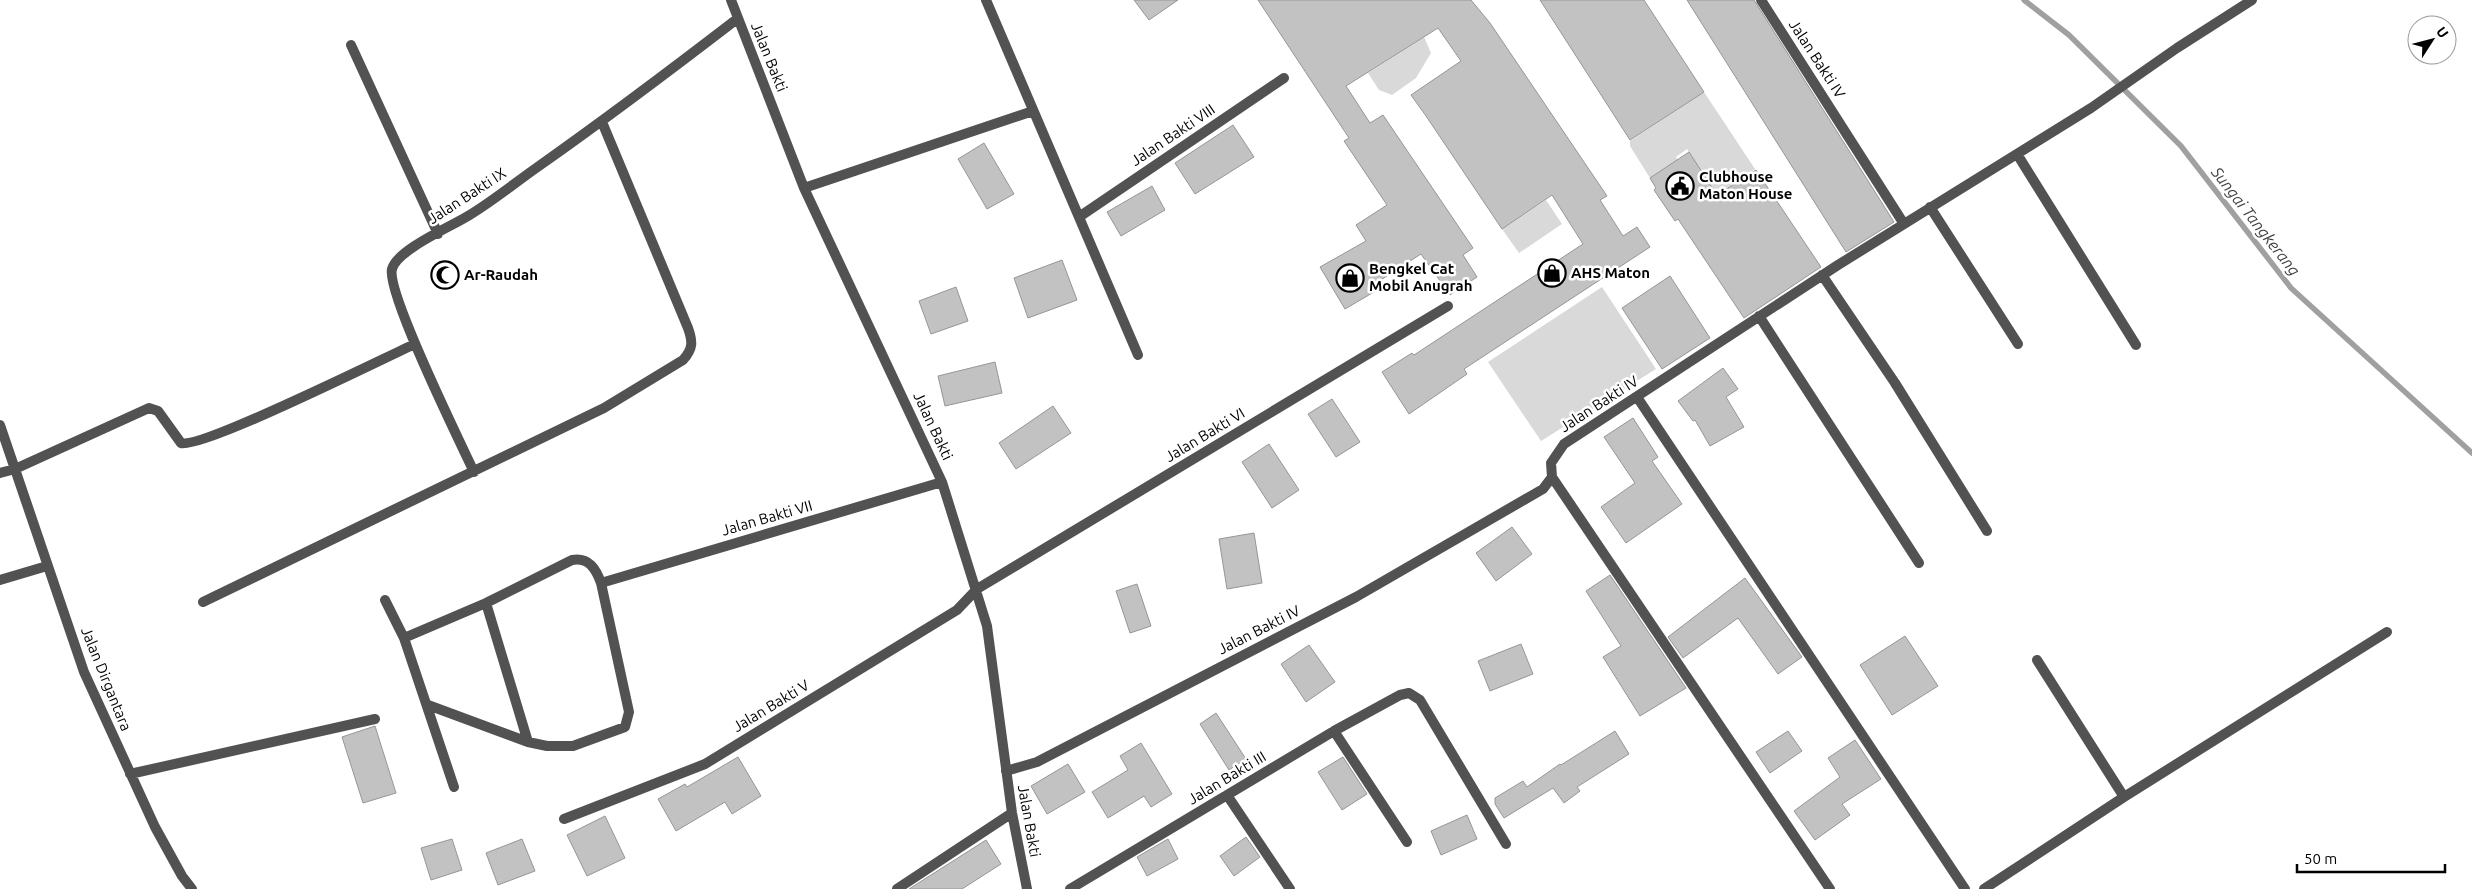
<svg xmlns="http://www.w3.org/2000/svg" width="2472" height="889" font-family="Ubuntu,sans-serif">
  <style>
    .green { fill: #d9d9d9 }
    .lines { fill: none; stroke-linecap: round; stroke-linejoin: round }
    .stream { stroke: #a0a0a0; stroke-width: 5.5 }
    .building { fill: #c2c2c2; stroke: #969696 }
    .minor { stroke: #525252; stroke-width: 10 }
    .labels { text-anchor: middle; stroke-width: 5; stroke-linejoin: round; paint-order: stroke }
    .street-label { font-size: 15px; fill: #000; stroke: #fff }
    .poi-label { font-size: 15px; font-weight: bold; fill: #000; stroke: #fff; text-anchor: start }
    .water-label { font-size: 16px; font-style: italic; fill: #414141; stroke: #fff }
  </style>
  <rect width="100%" height="100%" fill="#fff"/>
  <path class="green" d="M1424,37L1431,53L1416,78L1392,95L1379,90L1368,73Z
    M1704,92L1755,169L1709,200L1708,182L1687,149L1676,157L1678,160L1650,178L1630,146V141Z
    M1546,200L1562,224L1519,253L1502,229Z
    M1602,287L1656,369L1541,441L1488,362Z"/>
  <g class="lines">
    <path class="stream" d="M2024,0L2069,35L2181,146L2291,288L2472,453"/>
  </g>
  <path class="building" d="M1134,0H1178L1149,20Z
    M1258,0H1471L1490,23L1607,196L1600,200L1623,236L1637,227L1650,247L1464,369L1467,374L1409,414L1382,372L1412,353L1414,355L1583,244L1552,195L1502,229L1426,116L1411,95L1461,61L1438,28L1346,86L1370,123L1383,115L1473,248L1463,255L1477,277L1450,295L1421,254L1376,283L1379,289L1345,309L1320,267L1366,241L1356,225L1387,205L1344,141L1349,138Z
    M1540,0H1644L1704,92L1630,140Z
    M1687,0H1754L1894,222L1846,252Z
    M1233,125L1254,157L1195,194L1175,163Z
    M984,143L1014,194L987,209L958,159Z
    M1689,152L1717,195L1756,170L1821,267L1744,318L1678,219L1675,221L1654,190L1656,188L1650,178Z
    M1152,186L1165,210L1121,236L1107,212Z
    M1062,260L1077,300L1028,318L1014,278Z
    M1670,276L1710,338L1662,369L1622,308Z
    M956,287L968,321L931,334L919,301Z
    M995,362L1002,393L945,406L938,376Z
    M1723,368L1738,389L1726,397L1744,427L1710,446L1695,420L1693,421L1678,401Z
    M1332,399L1360,442L1336,457L1308,414Z
    M1053,406L1071,433L1016,469L999,443Z
    M1633,418L1658,457L1652,461L1682,504L1626,543L1601,507L1635,483L1604,437Z
    M1269,444L1299,490L1272,508L1242,462Z
    M1512,527L1532,554L1496,581L1476,553Z
    M1254,533L1262,583L1227,589L1219,539Z
    M1610,575L1686,688L1640,716L1603,657L1621,646L1586,591Z
    M1745,578L1802,657L1778,674L1738,618L1683,658L1668,637Z
    M1137,584L1151,626L1130,633L1116,591Z
    M1905,636L1938,686L1892,715L1860,665Z
    M1521,644L1533,674L1490,691L1478,661Z
    M1309,645L1335,682L1306,702L1281,664Z
    M1216,713L1246,759L1229,770L1200,724Z
    M375,726L396,793L363,803L342,737Z
    M1615,731L1629,754L1577,787L1580,791L1564,803L1553,788L1504,818L1495,804V798L1523,781L1527,787L1560,764L1561,765Z
    M1788,731L1802,751L1770,773L1756,752Z
    M1855,740L1881,779L1842,804L1850,815L1815,840L1794,811L1840,777L1828,758Z
    M1141,743L1172,794L1151,807L1144,796L1108,818L1092,792L1128,770L1120,756Z
    M738,757L761,796L732,814L725,802L676,831L658,799L685,784L687,787Z
    M1343,757L1367,794L1342,810L1318,772Z
    M1068,764L1085,792L1047,814L1031,786Z
    M1467,815L1477,839L1441,855L1431,831Z
    M605,816L625,858L587,876L567,835Z
    M1246,837L1260,857L1234,876L1220,856Z
    M452,839L462,870L431,880L421,848Z
    M522,839L535,871L498,885L486,853Z
    M1168,839L1178,859L1147,876L1137,857Z
    M986,840L1001,864L962,889H909Z"/>
  <g class="lines">
    <path class="minor" d="M731,0L804,188L942,482L987,626L1012,813L1027,889
      M986,0L1138,355
      M1761,0L1904,224
      M351,45L438,234
      M2017,154L2136,345
      M804,188L1033,111
      M1930,207L2018,344
      M1079,217L1284,78
      M1822,275L1895,383L1987,531
      M1759,316L1919,563
      M1637,397L1965,889
      M0,425L84,672L155,827L182,876L192,889
      M474,472C460,442 386,292 392,269C397,250 450,227 468,216C493,201 516,182 539,166C607,118 672,69 737,19
      M0,473L15,469L149,408L158,411L181,443C200,450 384,358 415,344
      M1552,477L1830,889
      M0,580L47,566
      M601,583L942,482
      M385,600L404,638L454,787
      M203,602L604,408L683,360C693,349 693,342 688,328L602,122
      M486,603L528,742
      M404,638L486,603L572,560C589,557 596,569 601,583L629,712L625,727L573,746H547L528,742L428,705
      M1334,731L1407,842
      M1006,771L1037,762L1356,597L1543,489L1552,477L1551,463L1564,444L1838,265L2091,108L2177,48L2252,0
      M130,774L375,719
      M1227,795L1290,889
      M2124,797L2387,632
      M564,819L705,764L957,610L977,589L1448,306
      M897,889L1012,813
      M1070,889L1334,731L1400,695L1409,693L1420,700L1506,844
      M1984,889L2124,797L2037,660"/>
  </g>
  <defs>
    <g id="civic-ring" transform="scale(1.4375)"><circle r="9.5" fill="#fff" stroke="#000" stroke-width="1.5"/><path d="M-.6-6.5H3V-4.5H.6V-3L4-1V1h2V6H-6V1h2V-1L-.6-3ZM-1.2 2.5V6h2.4V2.5Z" fill="#000"/></g>
    <g id="shop-ring" transform="scale(1.4375)"><circle r="9.5" fill="#fff" stroke="#000" stroke-width="1.5"/><path d="M-5-2.5h2.3a2.7 3.5 0 0 1 5.4 0H5L5.5 6h-11ZM-1.5-2.5h3a1.5 2.3 0 0 0-3 0Z" fill="#000"/></g>
    <g id="mosque-ring" transform="scale(1.4375)"><circle r="9.5" fill="#fff" stroke="#000" stroke-width="1.5"/><path d="M3.5-4.9A6 6 0 1 0 3.5 4.9A5 5 0 1 1 3.5-4.9Z" fill="#000"/></g>
  </defs>
  <g fill-rule="evenodd">
    <use href="#civic-ring" x="1680" y="186"/>
    <use href="#shop-ring" x="1552" y="273"/>
    <use href="#mosque-ring" x="445" y="275"/>
    <use href="#shop-ring" x="1350" y="278"/>
  </g>
  <g class="labels">
    <g class="street-label">
      <text transform="translate(769 57) rotate(68)" y="5">Jalan Bakti</text>
      <text transform="translate(1817 59) rotate(57)" y="5">Jalan Bakti IV</text>
      <text transform="translate(1173 135) rotate(-34)" y="5">Jalan Bakti VIII</text>
      <text transform="translate(467 196) rotate(-33)" y="5">Jalan Bakti IX</text>
      <text transform="translate(1599 404) rotate(-33)" y="5">Jalan Bakti IV</text>
      <text transform="translate(933 426) rotate(65)" y="5">Jalan Bakti</text>
      <text transform="translate(1205 435) rotate(-31)" y="5">Jalan Bakti VI</text>
      <text transform="translate(767 518) rotate(-16)" y="5">Jalan Bakti VII</text>
      <text transform="translate(1259 630) rotate(-27)" y="5">Jalan Bakti IV</text>
      <text transform="translate(106 679) rotate(68)" y="5">Jalan Dirgantara</text>
      <text transform="translate(771 706) rotate(-31)" y="5">Jalan Bakti V</text>
      <text transform="translate(1227 778) rotate(-31)" y="5">Jalan Bakti III</text>
      <text transform="translate(1029 821) rotate(80)" y="5">Jalan Bakti</text>
    </g>
    <g class="poi-label">
      <text x="1699" y="182">Clubhouse<tspan x="1699" dy="17">Maton House</tspan></text>
      <text x="1369" y="274">Bengkel Cat<tspan x="1369" dy="17">Mobil Anugrah</tspan></text>
      <text x="1571" y="278">AHS Maton</text>
      <text x="464" y="280">Ar-Raudah</text>
    </g>
    <g class="water-label">
      <text transform="translate(2256 221) rotate(52)" y="6">Sungai Tangkerang</text>
    </g>
  </g>
  <g transform="translate(2432 40) rotate(54)"><circle r="24" fill="#ffffff" stroke="#999999"/>
  <path d="M0-4L9 19L0 12L-9 19Z" fill="#000000"/>
  <text y="-8" font-size="14" font-weight="bold" text-anchor="middle" fill="#000000">U</text>
  </g>
  <path d="M2297 864v8h148v-8" fill="none" stroke="#000000" stroke-width="2.5"/>
  <text x="2304" y="864" font-size="15" fill="#000000" stroke="#ffffff" stroke-width="4" paint-order="stroke">50 m</text>
</svg>
